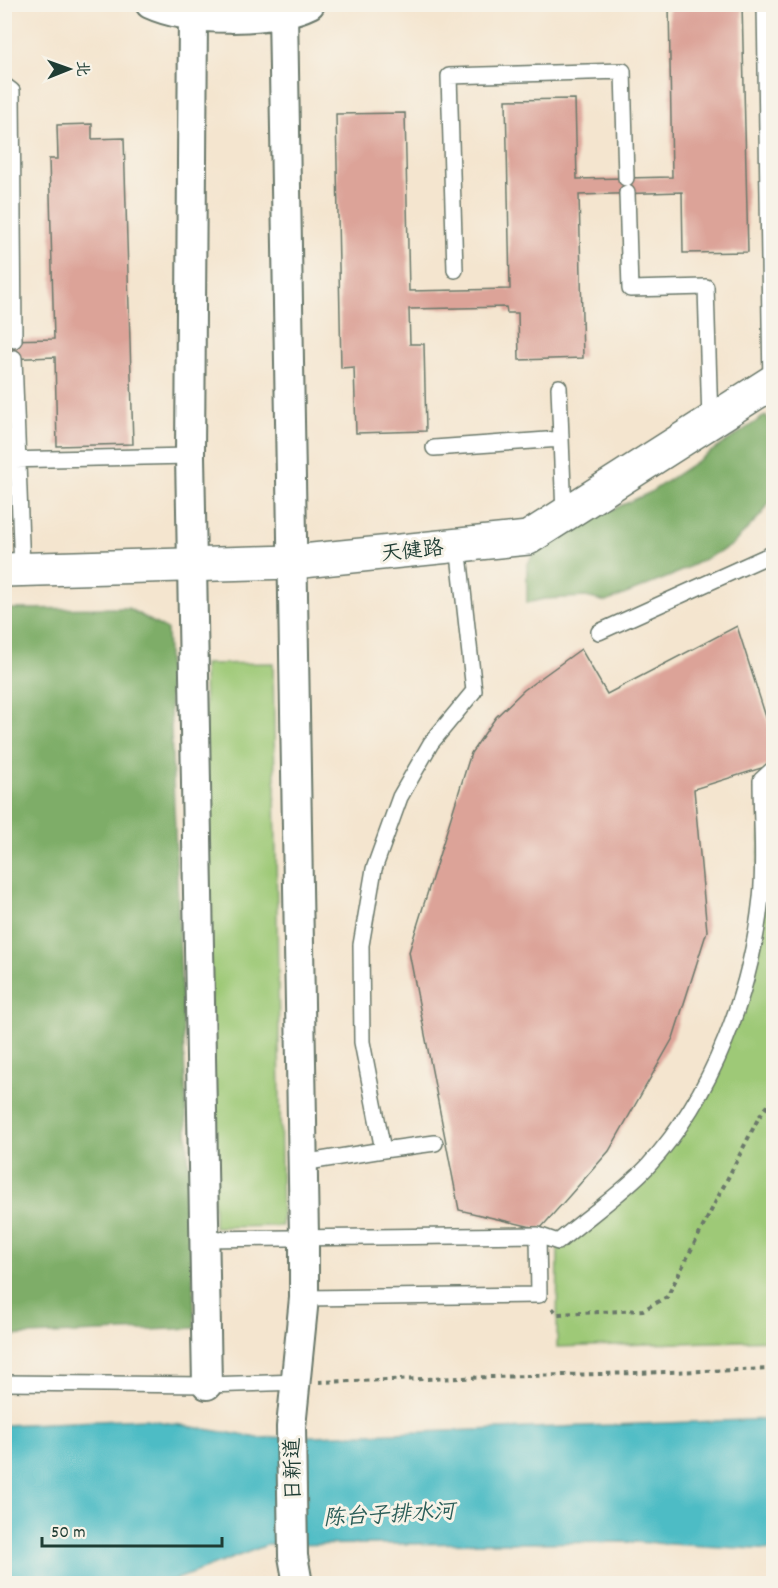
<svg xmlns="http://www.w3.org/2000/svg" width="778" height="1588" font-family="Dekko,'LXGW WenKai TC',sans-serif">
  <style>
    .green { fill: #9ec977; stroke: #5e8356; stroke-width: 1.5 }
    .forest { fill: #7ead68; stroke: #4e754e; stroke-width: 1.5 }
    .water { fill: #4dbcc5; stroke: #367c7c; stroke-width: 1.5 }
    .building { fill: #dca398 }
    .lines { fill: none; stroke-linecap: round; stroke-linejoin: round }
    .service-casing { stroke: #6a786a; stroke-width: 18 }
    .minor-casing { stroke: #6a786a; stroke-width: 32 }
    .tertiary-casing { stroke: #6a786a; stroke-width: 36 }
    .path { stroke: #6a786a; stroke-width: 4; stroke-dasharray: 4.5 4.5; stroke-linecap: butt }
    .service { stroke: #fff; stroke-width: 15 }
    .minor { stroke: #fff; stroke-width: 28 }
    .tertiary { stroke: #fff; stroke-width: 33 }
    .labels { text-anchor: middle; stroke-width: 6; stroke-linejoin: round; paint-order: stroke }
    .street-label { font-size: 21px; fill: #1f3d34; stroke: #f7f3e8 }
    .water-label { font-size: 22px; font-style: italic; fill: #2a5d58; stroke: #f7f3e8 }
  </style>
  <rect width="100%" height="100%" fill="#f7f3e8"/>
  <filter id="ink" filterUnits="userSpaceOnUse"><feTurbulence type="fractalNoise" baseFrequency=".0167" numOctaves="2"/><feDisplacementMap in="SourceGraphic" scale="12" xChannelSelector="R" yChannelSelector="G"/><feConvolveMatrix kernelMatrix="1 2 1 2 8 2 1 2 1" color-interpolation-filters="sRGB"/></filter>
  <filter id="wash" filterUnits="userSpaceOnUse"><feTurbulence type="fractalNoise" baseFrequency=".008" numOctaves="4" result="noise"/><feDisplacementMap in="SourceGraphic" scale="24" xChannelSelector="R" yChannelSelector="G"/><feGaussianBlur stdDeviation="1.35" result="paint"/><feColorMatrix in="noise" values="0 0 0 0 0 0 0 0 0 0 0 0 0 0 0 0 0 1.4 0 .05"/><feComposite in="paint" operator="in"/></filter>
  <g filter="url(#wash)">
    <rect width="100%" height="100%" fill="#f4e5cf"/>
    <path class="green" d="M273,663L282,1226L214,1227L204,664Z
      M773,825V1340L557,1347L558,1242L648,1166L713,1069L750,960L761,828Z"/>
    <path class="forest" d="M766,415L773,428V497L762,514L731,546L671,576L606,602L586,597L544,599L527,603V566L538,543L649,493Z
      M128,608L167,630L195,1328L5,1336L4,609Z"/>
    <path class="water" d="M145,1419L259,1438L773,1419V1550L634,1542L267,1545L172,1581L5,1583L4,1425Z"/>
    <g id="blocks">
      <path class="building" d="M669,4H742L748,252L683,253L682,192L579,195L583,358L519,360L518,313H507L506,307L409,309L410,344H424L426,431L356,433L354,367L341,368L336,114L405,113L409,291L510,289L506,100L575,99L577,179L672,177Z
        M92,124V139L124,138L133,444L57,446L55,357L4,359V340L54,339L49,159H58L57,125Z
        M737,626L774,742V764L694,789L707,931L673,1038L609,1151L540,1229L459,1210L409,952L471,753L496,717L524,690L581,649L607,694Z
        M770,1240H774V1283H771Z"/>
    </g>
  </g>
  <g filter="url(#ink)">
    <use href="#blocks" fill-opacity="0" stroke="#6a786a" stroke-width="1.5"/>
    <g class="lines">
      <g class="service-casing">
        <path id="service" d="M765,4L771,385
          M4,85L12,91L14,340
          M627,193L630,289L706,287L710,422
          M455,270L449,76L623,71L626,178
          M14,358L22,570
          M559,387L564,515
          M434,448L561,439
          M4,460L190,456
          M599,632L774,553
          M383,1150L435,1143
          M302,1163L383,1150L362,1042L361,945L374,869L400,797L431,743L474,691L458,545
          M538,1235L558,1242C586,1218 624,1192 648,1166C713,1095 751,992 761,898C765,860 761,819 761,780L774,768
          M204,1239L538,1235L539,1295L304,1298
          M4,1383L207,1385L298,1382"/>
      </g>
      <g class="minor-casing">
        <path id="minor" d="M150,4C189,22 271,23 310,4
          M283,12L304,1237V1298L291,1427L293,1556L298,1584
          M193,15L190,456L207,1385"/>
      </g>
      <g class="tertiary-casing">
        <path id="tertiary" d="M4,570L293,562L528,538L774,381"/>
      </g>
      <path class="path" d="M552,1308L558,1314L643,1310L667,1297L759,1117L774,1098
        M319,1382L774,1369"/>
      <use href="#service" class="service"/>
      <use href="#minor" class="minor"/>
      <use href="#tertiary" class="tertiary"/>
    </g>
  </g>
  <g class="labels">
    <g class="street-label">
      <text transform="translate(412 550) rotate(-6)" y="7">天健路</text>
      <text transform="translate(292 1469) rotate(-91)" y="7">日新道</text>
    </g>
    <g class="water-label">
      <text transform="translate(389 1513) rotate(-3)" y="8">陈台子排水河</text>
    </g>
  </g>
  <rect width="778" height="1588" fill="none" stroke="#f7f3e8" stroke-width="24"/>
  <g transform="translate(69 69) rotate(89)" stroke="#f7f3e8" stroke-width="4.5" paint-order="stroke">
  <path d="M0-4.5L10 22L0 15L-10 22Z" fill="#1f3d34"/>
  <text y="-9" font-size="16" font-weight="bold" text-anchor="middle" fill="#1f3d34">北</text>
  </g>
  <path d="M42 1537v9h180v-9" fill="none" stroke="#1f3d34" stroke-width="3"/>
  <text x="51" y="1537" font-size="18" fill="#1f3d34" stroke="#f7f3e8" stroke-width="4.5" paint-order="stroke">50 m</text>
</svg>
